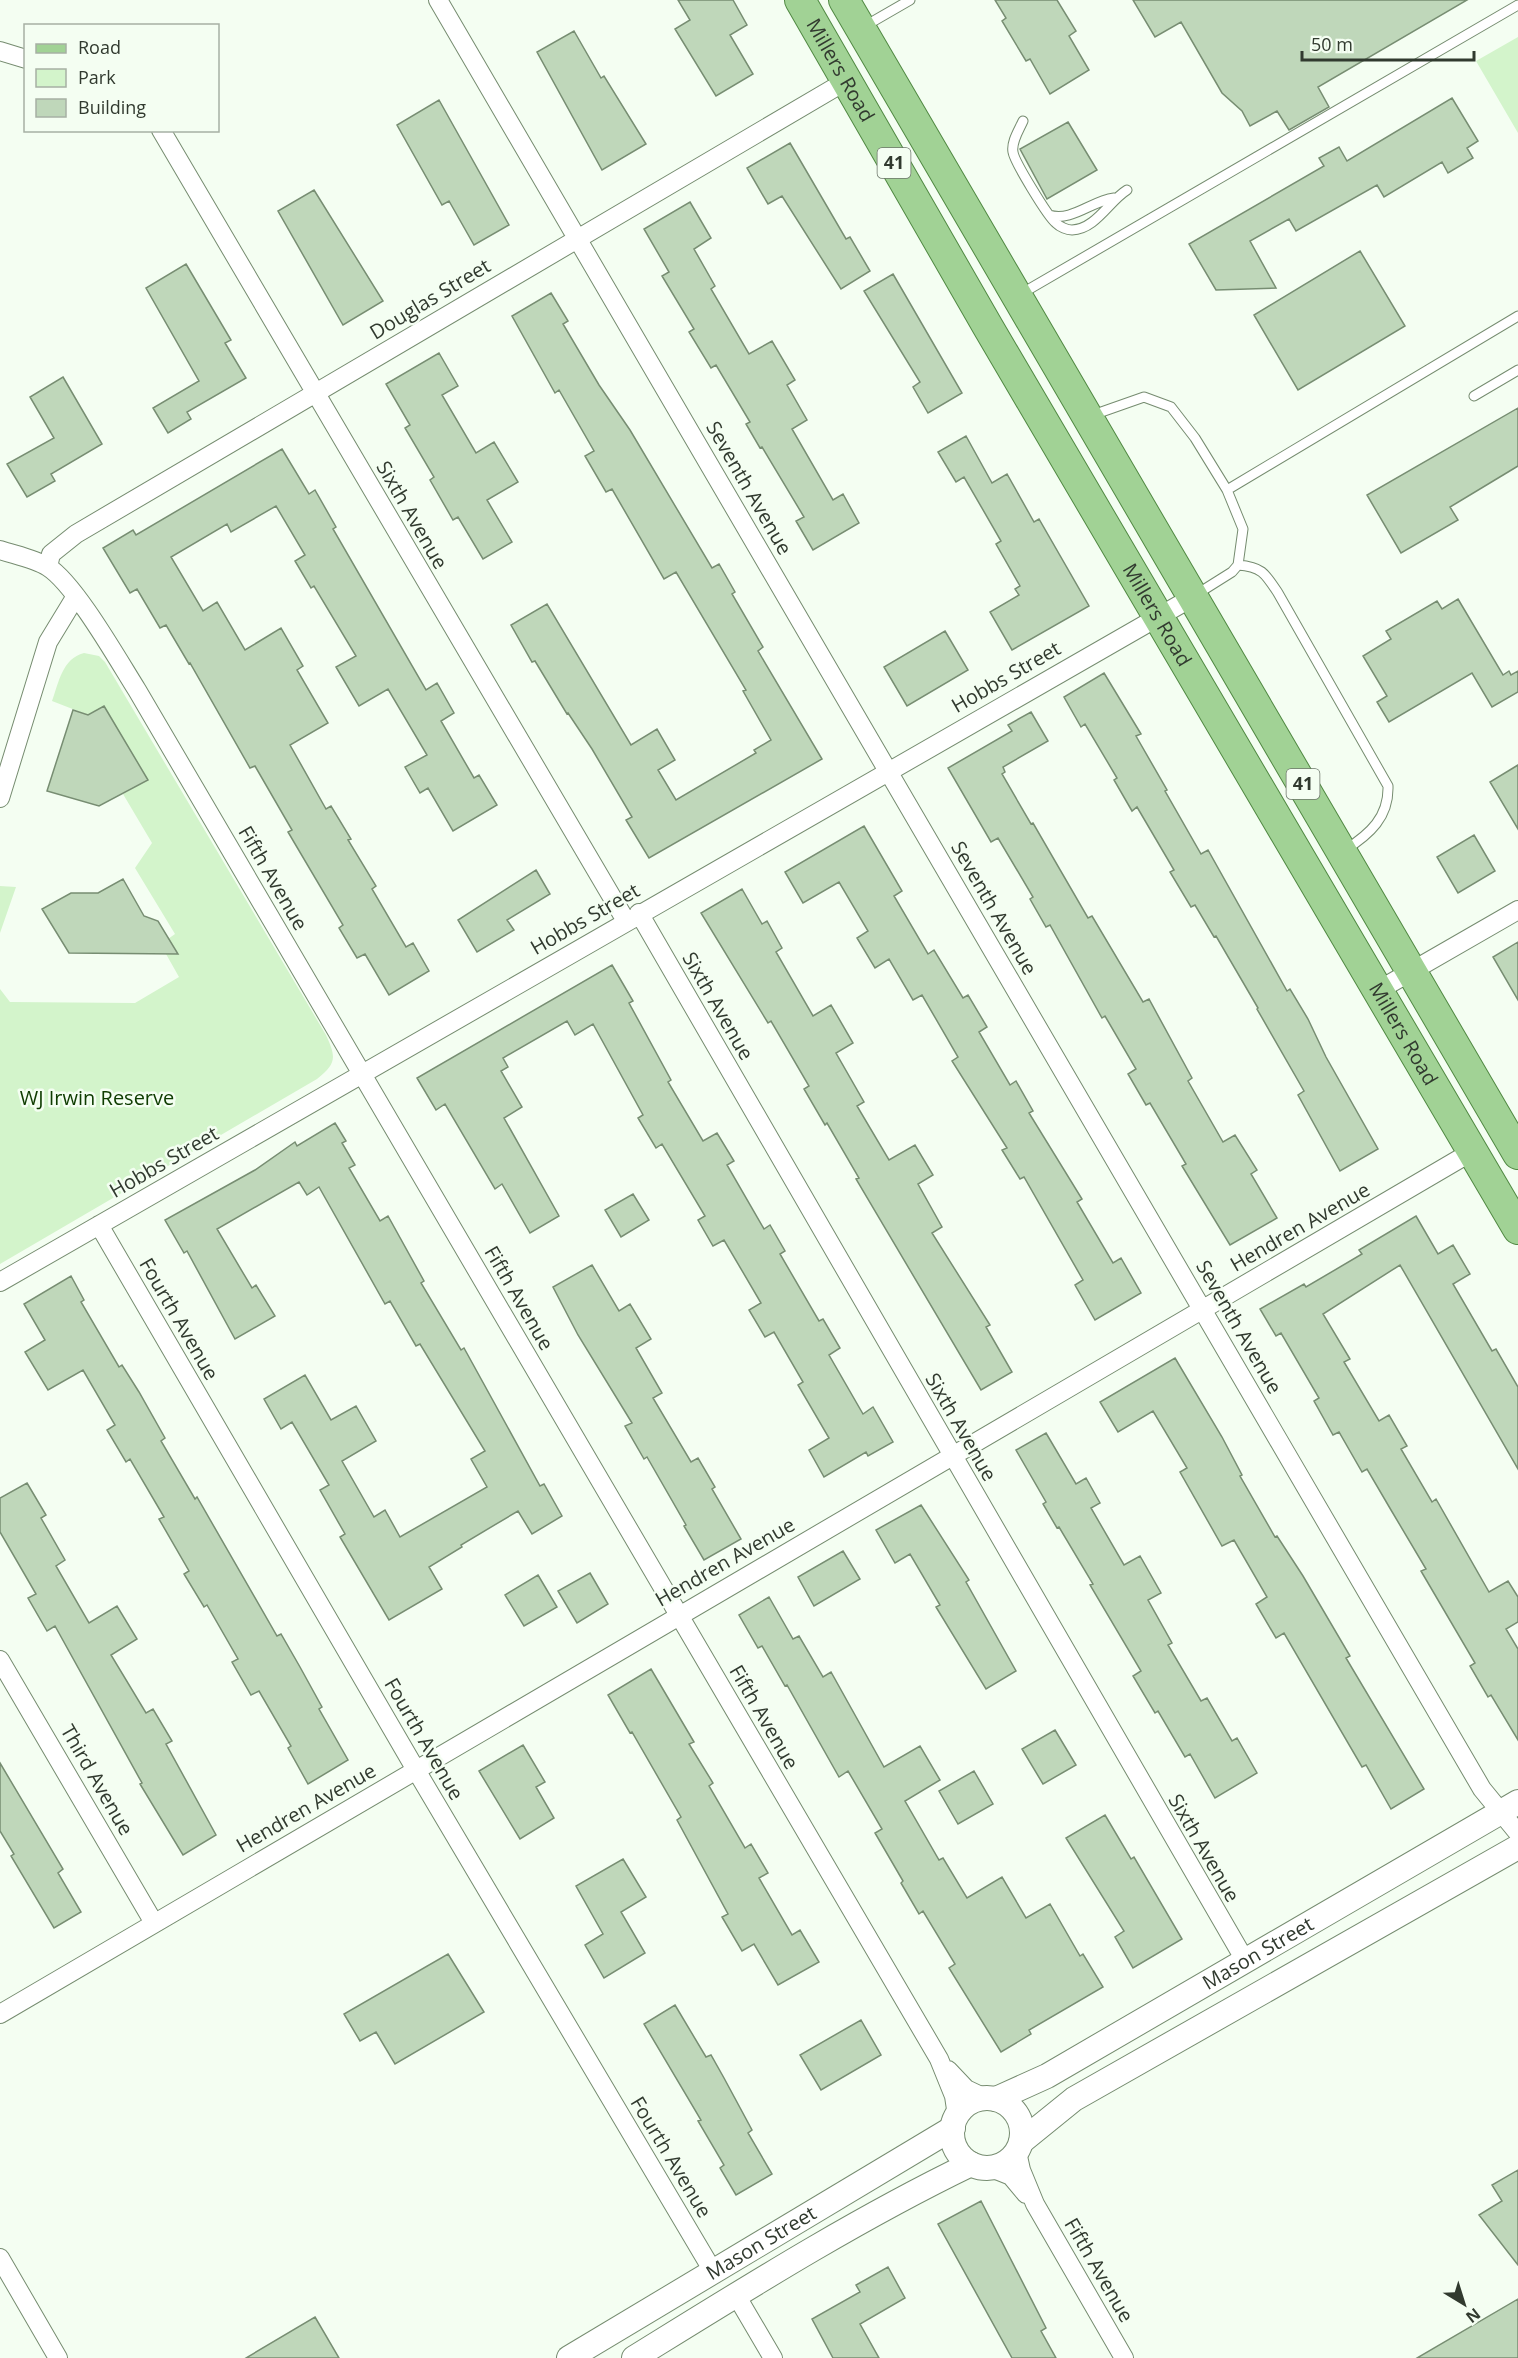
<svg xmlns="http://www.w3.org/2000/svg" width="1518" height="2358" font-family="'Open Sans',sans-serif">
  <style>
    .green { fill: #d3f4cb }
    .building { fill: #bfd7ba; stroke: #778d72; stroke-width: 1.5 }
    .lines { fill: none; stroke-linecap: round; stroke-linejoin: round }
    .service-casing { stroke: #768c70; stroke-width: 11 }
    .minor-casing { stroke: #768c70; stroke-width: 20 }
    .tertiary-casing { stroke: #768c70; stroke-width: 26 }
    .primary-casing { stroke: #518943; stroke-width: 32 }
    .service { stroke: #fff; stroke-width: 9 }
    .minor { stroke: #fff; stroke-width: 18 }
    .tertiary { stroke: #fff; stroke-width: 24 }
    .primary { stroke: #a1d295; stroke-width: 30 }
    .labels { text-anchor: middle; stroke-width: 5; stroke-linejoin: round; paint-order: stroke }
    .shield { fill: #f4fef2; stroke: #6c756a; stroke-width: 1.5 }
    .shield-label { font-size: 18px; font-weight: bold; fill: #313a2f }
    .street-label { font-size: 20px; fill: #313a2f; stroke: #f4fef2 }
    .park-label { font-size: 20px; fill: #0e3c00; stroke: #f4fef2 }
  </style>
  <rect width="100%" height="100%" fill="#f4fef2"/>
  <path class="green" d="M1518,37V133L1476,61Z
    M84,653L99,656L105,662L326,1035C336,1057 337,1063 317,1079L0,1264V989L10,1002L135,1003L179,977L166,954L174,949L168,939L175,934L135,868L152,843L123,794L147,780L88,715L52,701C59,682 62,659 84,653Z
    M0,886L16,887L0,933Z"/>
  <path class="building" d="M678,0H733L747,25L730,35L753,74L716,96L675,29L690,20Z
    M995,0H1057L1076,31L1069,36L1089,70L1050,94L1030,59L1026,61L1002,21L1006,18Z
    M1133,0H1467L1318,87L1329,107L1289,130L1277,111L1250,126L1242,111L1222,93L1181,22L1155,37Z
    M574,31L601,78L604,76L646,144L602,170L537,52Z
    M1452,98L1478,141L1467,148L1473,158L1448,173L1442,162L1384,197L1377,185L1296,231L1289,219L1250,241L1276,288L1216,290L1189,244L1324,166L1319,158L1339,147L1347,161Z
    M439,100L509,225L474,245L449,201L442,205L397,125Z
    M1068,122L1097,170L1047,199L1020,149Z
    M790,143L846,239L850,237L870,271L841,289L782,196L768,204L747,168Z
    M314,190L383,301L343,325L278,211Z
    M690,202L711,238L694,249L715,286L711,289L749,354L772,341L795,380L787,385L807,420L792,429L833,500L843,494L859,523L813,550L796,521L804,517L762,447L760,448L746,424L750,422L716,365L711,368L689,332L694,329L662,276L669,272L644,229Z
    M1360,251L1405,326L1298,390L1254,315Z
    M186,264L231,340L225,343L246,378L187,412L191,419L168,433L153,408L199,381L146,288Z
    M893,274L962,393L928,413L913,387L920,382L864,291Z
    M551,293L568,321L563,324L599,385L630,430L712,568L719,564L735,592L732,594L763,647L758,651L822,759L649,858L626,820L632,817L592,749L568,713L567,714L535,661L532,662L511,625L547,604L631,745L657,729L675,760L658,770L676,800L756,753L754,750L771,740L743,691L746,690L676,572L664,579L612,489L606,492L585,456L594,451L559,390L555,393L512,316Z
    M439,353L458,386L442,395L476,453L494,442L518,482L487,500L512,542L483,559L458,517L453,520L430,480L434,477L405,428L410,425L386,384Z
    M63,377L102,444L51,474L55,481L27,497L7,464L54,438L30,397Z
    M1518,408V466L1450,507L1458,520L1401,553L1367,495Z
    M966,436L992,483L1007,474L1034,522L1039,519L1089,606L1012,650L990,612L1019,595L1015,589L1020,586L996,544L1001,541L964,477L956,482L938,452Z
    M282,449L309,494L315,490L336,527L333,529L426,690L437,683L454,713L441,721L474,778L479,775L497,805L453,831L428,788L420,793L405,767L427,755L388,689L359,706L336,667L356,656L314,586L311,588L295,561L305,555L276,506L231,532L227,524L171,557L203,611L217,602L245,650L281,628L303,666L297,670L328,723L290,745L326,809L331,806L351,839L348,840L376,886L372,889L406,947L413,943L429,971L389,995L365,954L357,958L339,928L343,925L288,832L292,830L255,766L250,768L190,663L189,664L166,625L160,628L137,589L130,593L103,548L133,530L136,535Z
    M1458,599L1503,675L1509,671L1511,675L1518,671V692L1492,707L1472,673L1389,722L1377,702L1387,696L1363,656L1391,639L1386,631L1437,601L1442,609Z
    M945,631L968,670L907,706L884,667Z
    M1104,673L1141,734L1136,736L1167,790L1165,791L1201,854L1208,850L1287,991L1290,989L1308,1019L1326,1057L1378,1149L1340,1171L1298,1095L1304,1091L1257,1009L1258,1008L1216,936L1214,937L1195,905L1191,907L1170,872L1174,870L1137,807L1132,811L1114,780L1117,778L1085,724L1081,727L1064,697Z
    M104,706L148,780L99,806L47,791L73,710L88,715Z
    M1031,712L1048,741L1003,767L1005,772L1002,774L1031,824L1033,823L1088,918L1092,916L1143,1002L1149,999L1192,1078L1188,1081L1223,1142L1235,1135L1257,1170L1251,1174L1277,1218L1230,1245L1182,1166L1186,1164L1150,1103L1146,1105L1128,1074L1136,1069L1105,1016L1102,1018L1050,925L1046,927L1030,899L1033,897L998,838L991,842L948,768L1012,731L1008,725Z
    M1518,765V829L1490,782Z
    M864,826L902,891L894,896L928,954L934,950L963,998L968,995L987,1027L979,1032L1010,1085L1016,1081L1033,1111L1029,1113L1082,1199L1077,1202L1113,1263L1121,1258L1141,1293L1095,1320L1075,1285L1083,1280L1024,1177L1020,1179L1002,1150L1007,1148L952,1061L958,1057L922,995L913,1000L889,959L875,968L857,938L868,931L839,882L803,903L785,872Z
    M1474,835L1495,871L1458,893L1437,857Z
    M536,870L550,894L507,920L514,930L477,952L458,920Z
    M123,879L144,916L158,921L178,954L69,953L42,909L71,893H98Z
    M742,889L762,924L767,921L782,948L776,952L813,1016L831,1005L853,1043L836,1053L864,1102L857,1106L889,1160L915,1145L933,1175L918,1184L942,1227L932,1233L990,1325L986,1327L1012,1372L981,1390L856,1179L859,1178L827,1123L825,1125L804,1089L809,1086L771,1021L768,1023L701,913Z
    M1518,942V1000L1493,957Z
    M612,965L633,1001L629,1003L671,1080L668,1082L703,1141L717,1133L734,1161L727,1165L764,1229L770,1225L785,1251L780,1254L819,1321L823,1319L840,1348L829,1355L863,1414L873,1407L893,1442L868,1456L866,1452L824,1477L809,1450L829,1438L798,1385L803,1382L774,1332L765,1337L749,1310L761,1303L724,1240L713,1246L698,1220L705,1216L662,1144L656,1148L638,1118L643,1115L593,1024L575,1035L567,1021L503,1058L508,1067L501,1071L522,1107L504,1118L559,1216L530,1233L502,1184L495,1189L445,1104L436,1110L417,1078Z
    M335,1123L346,1141L342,1143L355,1165L349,1168L380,1221L388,1216L424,1281L421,1283L461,1350L464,1348L540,1486L544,1484L562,1516L532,1534L518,1511L461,1545L462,1547L429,1567L442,1589L389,1620L340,1537L345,1534L320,1490L329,1485L292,1422L281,1429L264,1399L305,1375L331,1420L356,1406L376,1441L342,1461L374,1517L385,1510L400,1537L487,1487L471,1459L485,1451L420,1344L416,1346L390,1301L385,1304L319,1187L307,1195L299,1182L217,1229L252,1288L256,1285L275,1316L235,1339L187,1251L184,1253L165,1220L255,1170L295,1142L297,1146Z
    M633,1194L649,1220L621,1237L605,1210Z
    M1416,1216L1438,1254L1453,1245L1470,1274L1453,1284L1492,1351L1496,1349L1518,1387V1469L1400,1265L1323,1314L1350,1359L1344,1362L1379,1421L1389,1415L1407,1446L1401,1449L1432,1502L1436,1499L1489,1592L1508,1581L1518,1597V1622L1506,1629L1518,1649V1740L1491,1695L1488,1697L1470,1666L1475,1663L1421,1571L1426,1569L1391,1510L1367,1469L1362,1472L1339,1432L1333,1435L1314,1401L1319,1398L1281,1333L1276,1336L1260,1309L1304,1284L1306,1287L1362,1254L1359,1250Z
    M592,1265L619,1311L630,1304L651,1339L636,1348L662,1393L653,1398L691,1462L698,1458L715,1487L712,1489L741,1539L704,1560L684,1526L686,1525L647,1457L644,1459L625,1426L632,1423L578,1335L553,1287Z
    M71,1276L84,1300L81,1302L119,1367L122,1365L139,1392L165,1438L161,1441L195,1499L197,1497L277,1636L281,1634L300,1667L322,1707L319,1709L348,1760L308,1784L288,1748L291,1746L259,1691L251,1695L232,1662L238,1659L207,1605L204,1607L184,1574L189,1571L159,1519L164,1517L130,1459L126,1462L107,1430L115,1425L83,1370L48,1390L25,1352L45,1340L24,1304Z
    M1175,1358L1222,1437L1242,1475L1240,1476L1275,1537L1277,1536L1303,1576L1350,1656L1346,1658L1424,1789L1391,1809L1366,1765L1362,1767L1284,1633L1276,1638L1256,1604L1267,1597L1234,1540L1222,1546L1180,1472L1187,1468L1153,1411L1118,1432L1100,1402Z
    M1046,1433L1076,1484L1086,1478L1100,1503L1091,1508L1124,1565L1140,1556L1161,1593L1148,1600L1172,1643L1168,1645L1201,1701L1207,1698L1232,1741L1237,1738L1257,1773L1215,1798L1190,1754L1185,1757L1158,1711L1155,1713L1133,1676L1141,1671L1090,1585L1093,1584L1059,1527L1057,1528L1043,1504L1046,1502L1016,1450Z
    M27,1483L46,1515L41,1518L65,1560L56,1566L89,1623L117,1606L137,1639L111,1655L146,1713L153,1709L172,1741L166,1744L216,1835L183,1855L140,1784L142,1783L55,1626L47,1631L28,1598L36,1594L0,1532V1498Z
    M921,1505L969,1580L966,1582L1016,1671L986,1689L936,1607L940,1605L910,1554L895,1563L876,1530Z
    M843,1551L860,1579L814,1606L798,1577Z
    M590,1573L608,1604L577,1623L558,1591Z
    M538,1575L557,1607L524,1626L505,1595Z
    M769,1597L793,1639L799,1636L823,1677L831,1672L884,1767L920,1746L940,1780L905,1801L939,1860L943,1858L967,1898L1002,1877L1026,1918L1050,1904L1080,1956L1083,1954L1103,1987L1029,2030L1031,2034L1001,2052L949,1968L955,1964L923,1911L919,1914L901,1883L903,1881L875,1833L882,1829L848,1771L839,1777L787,1685L785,1686L762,1646L758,1648L739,1615Z
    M651,1669L694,1742L689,1744L713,1783L709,1786L745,1848L751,1844L768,1873L759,1878L792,1935L800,1930L819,1962L778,1985L754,1944L742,1951L722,1917L728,1914L677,1820L681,1817L632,1732L630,1733L608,1695Z
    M1055,1730L1076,1765L1043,1784L1022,1749Z
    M523,1745L545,1782L536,1787L554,1818L520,1839L479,1771Z
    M0,1763L63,1869L58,1873L81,1912L54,1928L11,1856L14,1854L0,1831Z
    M974,1771L993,1804L958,1824L939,1791Z
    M1105,1815L1131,1859L1134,1857L1182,1939L1133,1968L1115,1937L1124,1931L1066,1838Z
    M623,1859L646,1897L621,1912L645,1953L604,1978L585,1945L603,1934L576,1886Z
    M448,1954L484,2012L395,2064L376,2032L360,2041L344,2014Z
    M675,2005L706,2057L711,2055L724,2078L752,2130L748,2133L772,2174L736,2195L720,2168L724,2165L698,2121L701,2120L644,2024Z
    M861,2020L881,2055L821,2090L800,2055Z
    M1518,2170V2265L1479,2215L1502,2201L1492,2185Z
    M981,2201L1046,2328L1041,2331L1056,2358H1012L938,2224Z
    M888,2267L905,2298L860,2324L879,2358H833L812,2319L860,2292L856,2285Z
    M1518,2299V2358H1417Z
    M315,2317L339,2358H246Z"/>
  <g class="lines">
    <g class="service-casing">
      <path id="service" d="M865,26L910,0
        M1023,121C1019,130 1011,142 1013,152C1014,161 1048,217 1056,223C1060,227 1067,230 1072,230C1096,229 1109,201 1127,190
        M1049,215C1072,222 1091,201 1114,198
        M1019,295L1518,5
        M1474,396L1518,370
        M1090,416L1144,397L1171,407L1195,438L1227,490L1243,529L1238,565L1232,572L1197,594
        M1227,490L1518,316
        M1238,565C1262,567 1265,573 1278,593L1388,786C1389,817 1370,834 1345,850"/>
    </g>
    <g class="minor-casing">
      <path id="minor" d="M438,0L1482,1789L1518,1833
        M0,51L26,59
        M161,130L626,921
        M0,550C15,555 35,559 48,567C75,584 118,660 137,690L939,2059L954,2096L957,2116
        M48,567L51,554L76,534L846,81
        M0,798L48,642L76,596
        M639,913L1246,1962
        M1379,990L1518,910
        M99,1225L416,1770L714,2273
        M0,1282L1193,597
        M0,1660L154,1923
        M0,2014L1473,1151
        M948,2070L966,2089L985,2098
        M1017,2152L1021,2170L1035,2204L1124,2358
        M991,2168L1011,2176L1026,2194
        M0,2258L58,2358
        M736,2295L773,2358"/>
    </g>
    <g class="tertiary-casing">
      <g id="tertiary">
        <circle cx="987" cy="2133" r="35"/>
        <path id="s1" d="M996,2099L1047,2076L1518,1802"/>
        <path d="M1021,2142L1074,2099L1518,1847"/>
        <path id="s2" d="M569,2358L953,2128"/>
        <path d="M634,2358C744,2290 855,2220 971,2164"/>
      </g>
    </g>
    <g class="primary-casing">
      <g id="primary">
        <path id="s3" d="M800,0L988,327L1518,1229"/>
        <path d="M844,0L1518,1154"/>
      </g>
    </g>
    <use href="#service" class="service"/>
    <use href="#minor" class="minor"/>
    <use href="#tertiary" class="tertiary"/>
    <use href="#primary" class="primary"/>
  </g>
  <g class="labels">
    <g class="shield">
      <rect x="877.5" y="148" width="33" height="30" rx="4.5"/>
      <rect x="1286.5" y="769" width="33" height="30" rx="4.5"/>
    </g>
    <g class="shield-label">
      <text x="894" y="169">41</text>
      <text x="1303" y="790">41</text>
    </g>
    <g class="street-label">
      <text dy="7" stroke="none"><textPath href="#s3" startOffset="81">Millers Road</textPath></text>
      <text transform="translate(430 299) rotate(-31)" y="7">Douglas Street</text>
      <text transform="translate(749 488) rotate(60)" y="7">Seventh Avenue</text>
      <text transform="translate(412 515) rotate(60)" y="7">Sixth Avenue</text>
      <text dy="7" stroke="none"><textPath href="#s3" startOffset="711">Millers Road</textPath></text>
      <text transform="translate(1006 677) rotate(-30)" y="7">Hobbs Street</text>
      <text transform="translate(273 878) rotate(60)" y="7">Fifth Avenue</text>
      <text transform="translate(994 908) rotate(60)" y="7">Seventh Avenue</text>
      <text transform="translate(585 919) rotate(-30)" y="7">Hobbs Street</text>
      <text transform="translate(718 1006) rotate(60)" y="7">Sixth Avenue</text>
      <text dy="7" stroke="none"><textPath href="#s3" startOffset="1197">Millers Road</textPath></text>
      <text transform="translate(164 1162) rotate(-30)" y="7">Hobbs Street</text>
      <text transform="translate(1300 1227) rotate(-30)" y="7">Hendren Avenue</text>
      <text transform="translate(519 1298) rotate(60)" y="7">Fifth Avenue</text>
      <text transform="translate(179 1319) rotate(60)" y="7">Fourth Avenue</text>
      <text transform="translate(1239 1327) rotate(60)" y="7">Seventh Avenue</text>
      <text transform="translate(961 1427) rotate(60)" y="7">Sixth Avenue</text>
      <text transform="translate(725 1562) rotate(-30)" y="7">Hendren Avenue</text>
      <text transform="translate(764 1717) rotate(60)" y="7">Fifth Avenue</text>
      <text transform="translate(424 1739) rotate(60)" y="7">Fourth Avenue</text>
      <text transform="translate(97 1780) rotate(60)" y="7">Third Avenue</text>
      <text transform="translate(306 1808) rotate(-30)" y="7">Hendren Avenue</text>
      <text transform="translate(1204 1848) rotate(60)" y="7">Sixth Avenue</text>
      <text dy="7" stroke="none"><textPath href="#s1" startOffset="300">Mason Street</textPath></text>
      <text transform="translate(671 2157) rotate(59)" y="7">Fourth Avenue</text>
      <text dy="7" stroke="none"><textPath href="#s2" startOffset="224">Mason Street</textPath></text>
      <text transform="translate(1099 2270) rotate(60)" y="7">Fifth Avenue</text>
    </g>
    <g class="park-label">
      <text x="97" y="1105">WJ Irwin Reserve</text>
    </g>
  </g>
  <rect x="24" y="24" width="195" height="108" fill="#f4fef2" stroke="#a6b0a4" stroke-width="1.5"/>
  <rect x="36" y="44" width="30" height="9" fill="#a1d295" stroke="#a6b0a4" stroke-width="1.5"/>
  <text x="78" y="54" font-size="18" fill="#313a2f">Road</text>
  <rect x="36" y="69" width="30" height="18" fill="#d3f4cb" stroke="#a6b0a4" stroke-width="1.5"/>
  <text x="78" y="84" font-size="18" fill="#313a2f">Park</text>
  <rect x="36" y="99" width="30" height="18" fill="#bfd7ba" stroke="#a6b0a4" stroke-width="1.5"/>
  <text x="78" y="114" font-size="18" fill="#313a2f">Building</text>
  <g transform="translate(1464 2304) rotate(142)" stroke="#f4fef2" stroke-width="4.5" paint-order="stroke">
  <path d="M0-4.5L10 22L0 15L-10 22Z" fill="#313a2f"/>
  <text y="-9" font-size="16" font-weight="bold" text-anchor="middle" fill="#313a2f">N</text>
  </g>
  <path d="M1302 51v9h172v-9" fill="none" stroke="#313a2f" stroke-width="3"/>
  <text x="1311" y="51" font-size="18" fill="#313a2f" stroke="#f4fef2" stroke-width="4.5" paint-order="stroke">50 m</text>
</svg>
